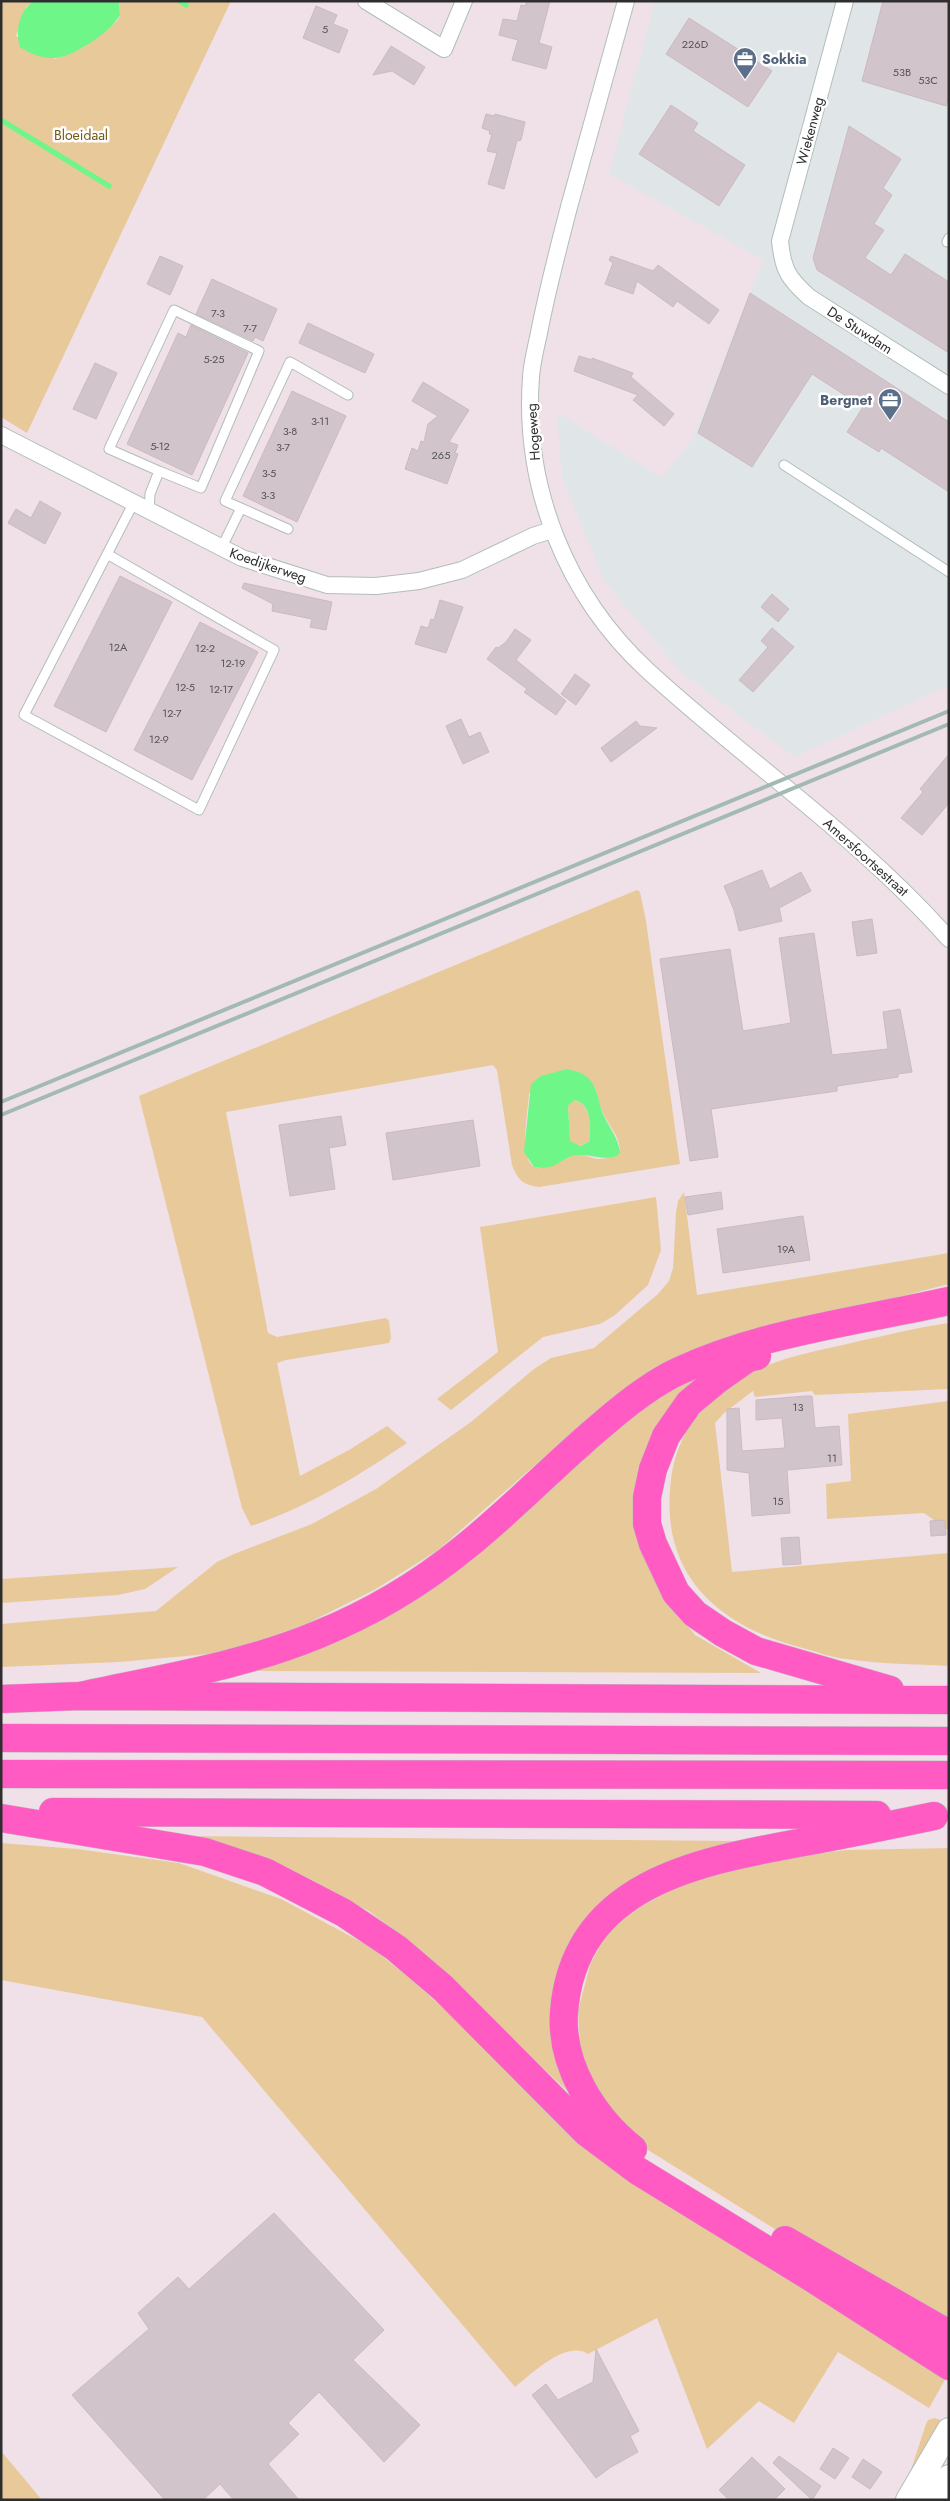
<svg xmlns="http://www.w3.org/2000/svg" width="950" height="2501" font-family="Jost,sans-serif">
  <style>
    .industrial { fill: #e0e6e8 }
    .green { fill: #e8c99a; fill-rule: evenodd }
    .water { fill: #6ef689; fill-rule: evenodd }
    .lines { fill: none; stroke-linecap: round; stroke-linejoin: round }
    .stream { stroke: #6ef689; stroke-width: 5.5 }
    .building { fill: #d2c4cb; stroke: #ccb9c1 }
    .lane-casing { stroke: #b0beba; stroke-width: 11 }
    .street-casing { stroke: #b0beba; stroke-width: 18 }
    .secondary-casing { stroke: #b0beba; stroke-width: 26 }
    .highway-casing { stroke: #c4c4c4; stroke-width: 29 }
    .lane { stroke: #fff; stroke-width: 9 }
    .street { stroke: #fff; stroke-width: 16 }
    .secondary { stroke: #fff; stroke-width: 24 }
    .highway { stroke: #ff5bc3; stroke-width: 28 }
    .rail { stroke: #a2b9b4; stroke-width: 4 }
    .labels { text-anchor: middle; stroke-width: 5; stroke-linejoin: round; paint-order: stroke }
    .number-label { font-size: 11px; fill: #575455 }
    .service-label { font-size: 14px; font-weight: bold; fill: #4e5e75; stroke: #fff; text-anchor: start }
    .street-label { font-size: 14px; fill: #2e2e2e; stroke: #fff }
    .park-label { font-size: 14px; fill: #725917; stroke: #fff }
  </style>
  <rect width="100%" height="100%" fill="#f0e0e8"/>
  <path class="industrial" d="M655,1H949V685L795,757L681,672L604,581L562,477L557,412L662,478L692,439L763,260L609,174Z"/>
  <path class="green" d="M1,1H33L26,7L16,36L55,59L84,47L118,20L120,15L119,1H231L27,433L1,417Z
    M637,890L640,892L646,921L680,1164L539,1187C523,1185 518,1180 512,1165L497,1070L493,1065L226,1112L268,1333L277,1337L386,1318L389,1321L391,1338L389,1343L286,1360L277,1363L300,1476L349,1450L387,1426L407,1443C358,1476 308,1507 251,1526L242,1508L139,1096ZM595,1087C597,1095 599,1105 603,1113C608,1125 626,1143 617,1156C611,1157 604,1159 598,1159C590,1158 583,1154 575,1155C564,1158 554,1167 542,1168C515,1172 529,1108 529,1093Z
    M575,1100C593,1107 589,1124 590,1141L579,1146L570,1142L568,1106Z
    M684,1192L697,1295L949,1253V1284L745,1336L639,1379L615,1395L438,1550L376,1589L306,1624L244,1646L209,1654L119,1662L1,1667V1624L156,1611L217,1562L234,1554L312,1524L376,1489L471,1422L534,1369L551,1358L594,1348L658,1294L669,1281L673,1268L676,1213L678,1201Z
    M656,1197L661,1250L648,1285L615,1315L600,1324L543,1337L451,1410L437,1399L498,1352L480,1227Z
    M949,1323V1389L815,1395L812,1391L755,1397L753,1391L724,1413L715,1423L732,1572L949,1553V1666C915,1664 880,1664 847,1659C833,1658 820,1653 806,1649C719,1627 659,1576 671,1480C676,1435 704,1398 744,1376C780,1356 824,1350 864,1340C892,1334 920,1327 949,1323Z
    M707,1373L680,1402L642,1554L664,1598L695,1635L761,1673L235,1671L340,1635L651,1402L681,1384Z
    M949,1401V1531L924,1513L827,1519L826,1484L851,1481L848,1414Z
    M178,1567L145,1589L118,1595L1,1603V1579Z
    M185,1836L736,1841C672,1861 614,1875 576,1935L578,2101L405,1938L369,1911L285,1869Z
    M1,1843L77,1849L179,1863L281,1899L369,1946L406,1975L444,2009L557,2123L587,2147L946,2378L929,2408L838,2352L794,2423L759,2401L707,2449L657,2318L588,2354C566,2340 533,2373 515,2387L202,2017L1,1980Z
    M949,1848V2325L836,2267L648,2150L623,2127L591,2078L580,2045L578,2011L590,1965L610,1927L642,1906L690,1880L776,1859L846,1850Z
    M935,2418L945,2422L909,2476L926,2424L928,2420Z
    M1,2451L42,2500H1Z"/>
  <path class="water" d="M33,1H119L120,15C112,31 71,59 53,58C40,58 31,54 20,47C15,31 19,12 33,1Z
    M567,1069C575,1071 582,1072 588,1078C598,1087 598,1102 603,1114C609,1128 618,1136 620,1153L617,1156C603,1161 593,1154 578,1155C561,1156 557,1172 534,1167L524,1152L531,1084L541,1076ZM575,1100C593,1106 589,1124 590,1141L580,1146L570,1141L568,1106Z"/>
  <g class="lines">
    <path class="stream" d="M180,1L186,5
      M1,120L109,186"/>
  </g>
  <path class="building" d="M527,1H550L539,43L552,47L546,69L512,60L518,40L499,35L503,19L517,21L521,5L525,6Z
    M883,1H949V95L946,106L862,81Z
    M316,6L337,15L333,24L348,30L339,53L303,38Z
    M689,18L772,71L748,107L666,54Z
    M391,46L425,67L414,85L392,71L373,75Z
    M671,105L698,123L693,131L745,165L719,206L639,154Z
    M486,114L494,116L495,114L525,122L521,140L517,141L504,189L488,184L497,153L487,151L492,134H489L490,131L482,128Z
    M849,126L901,159L883,188L892,195L874,224L884,230L865,258L891,275L905,254L949,282V353L817,270L813,258Z
    M160,256L183,266L170,295L147,284Z
    M611,256L653,271L658,265L719,310L709,324L677,301L673,307L637,281L633,294L605,284L613,263L609,260Z
    M212,279L277,309L263,341L255,337L253,341L196,314Z
    M750,293L949,422V492L881,448L879,452L847,432L863,407L812,374L752,467L698,433Z
    M308,323L374,354L365,373L299,343Z
    M191,325L248,353L192,475L127,444L178,333L186,337Z
    M579,356L592,360V358L633,373L631,377L674,414L664,426L633,400L638,395L574,371Z
    M95,363L117,373L96,419L73,409Z
    M423,382L469,410L449,442L458,445L455,453L458,454L447,484L405,469L412,448L418,451L421,441L424,442L428,424L438,416L412,401Z
    M292,391L346,416L297,522L243,496Z
    M40,501L61,513L45,544L8,523L16,509L31,518Z
    M120,576L172,602L106,732L54,706Z
    M244,583L332,602L326,630L310,627L312,619L272,611L273,604L242,588Z
    M772,594L789,609L778,622L761,607Z
    M440,600L463,607L446,653L415,644L421,626L428,628L431,619L434,620Z
    M200,622L258,652L192,780L134,750Z
    M772,628L794,647L753,692L739,680L768,647L761,641Z
    M515,629L531,640L516,660L566,701L556,715L524,692L527,689L487,659L496,647L498,648L506,642Z
    M575,674L590,685L576,705L561,694Z
    M461,719L469,737L480,732L489,752L463,764L446,726Z
    M636,721L640,726L657,728L611,762L601,748Z
    M949,754V803L922,835L901,818L923,792L920,789Z
    M762,870L770,889L801,872L811,891L779,908L782,921L739,931L734,910L724,886Z
    M872,919L877,953L857,956L852,922Z
    M814,933L832,1055L888,1049L883,1012L900,1009L912,1072L898,1074V1077L837,1086V1091L711,1109L718,1157L690,1161L660,959L730,949L743,1031L791,1023L779,938Z
    M341,1116L346,1145L329,1148L335,1189L290,1196L279,1125Z
    M473,1120L480,1166L393,1180L386,1133Z
    M721,1192L723,1209L688,1215L685,1197Z
    M803,1216L810,1260L723,1273L717,1229Z
    M806,1396H812L815,1428L839,1426L842,1465L787,1470L790,1513L752,1516L749,1473L727,1470V1409L739,1408L742,1451L785,1448L782,1418L756,1420V1400Z
    M945,1520L946,1535L931,1536L930,1521Z
    M799,1537L801,1564L783,1565L781,1538Z
    M274,2213L384,2330L353,2360L420,2425L384,2462L319,2392L288,2423L299,2434L268,2464L299,2500H234L220,2484L203,2500H165L72,2395L149,2329L138,2313L178,2277L189,2289Z
    M596,2349L639,2431L630,2436L638,2452L611,2467L596,2478L532,2395L546,2384L558,2400L593,2382Z
    M833,2448L849,2458L835,2479L820,2469Z
    M779,2456L821,2486L812,2500L773,2463Z
    M752,2457L785,2489L774,2500H729L719,2490Z
    M863,2459L882,2472L870,2489L852,2477Z"/>
  <g class="lines">
    <g class="lane-casing">
      <path id="lane" d="M947,242L949,238
        M784,465L949,572
        M149,512L150,494L159,471L201,488L259,351L174,310L109,449L159,471
        M288,529L225,501L290,362L348,395
        M221,549L241,508
        M107,554L274,650L199,810L24,715L133,504"/>
    </g>
    <g class="street-casing">
      <path id="street" d="M366,1L444,49L464,1
        M626,1C607,70 588,139 569,207C558,249 547,291 539,333C536,347 532,362 531,377C523,487 566,595 647,670C746,761 859,837 949,939
        M845,1L780,241C783,270 788,278 809,297L949,386
        M1,435L242,558L327,585L376,586L419,581L462,570L533,536L552,530"/>
    </g>
    <g class="secondary-casing">
      <path id="secondary" d="M908,2500L949,2430
        M933,2500L949,2477"/>
    </g>
    <g class="highway-casing">
      <path id="highway" d="M757,1356L748,1358L718,1379L689,1403L666,1436L653,1469L647,1497V1524L653,1544L676,1593L695,1614L723,1633L756,1651L890,1690
        M80,1696C159,1679 242,1666 317,1635C369,1614 420,1584 464,1548C513,1509 555,1464 603,1424C626,1404 651,1384 679,1371C763,1332 859,1321 949,1301
        M1,1699L80,1696L949,1700
        M1,1738L949,1741
        M1,1774L949,1775
        M53,1812L877,1815
        M1,1818L205,1852L265,1872L344,1913L396,1948L443,1988L586,2132L638,2171L812,2278L949,2366
        M633,2149C593,2117 560,2065 564,2012C574,1882 701,1861 804,1842C848,1834 891,1825 934,1816
        M785,2240L949,2334"/>
    </g>
    <use href="#lane" class="lane"/>
    <use href="#street" class="street"/>
    <use href="#secondary" class="secondary"/>
    <use href="#highway" class="highway"/>
    <path class="rail" d="M1,1102L949,711
      M1,1115L949,724"/>
  </g>
  <defs>
    <g id="office-pin" transform="scale(1.25)"><path d="M0 17L-7.5 6A9.5 9.5 0 1 1 7.5 6Z" fill="#5c6f8a" stroke="#fff"/><path d="M-6-3h4V-5.5h4V-3h4V5H-6ZM-1-4.5V-3h2v-1.5ZM-6 0V1H6V0Z" fill="#fff"/></g>
  </defs>
  <g fill-rule="evenodd">
    <use href="#office-pin" x="745" y="59"/>
    <use href="#office-pin" x="890" y="400"/>
  </g>
  <g class="labels">
    <g class="number-label">
      <text x="325" y="33">5</text>
      <text x="695" y="48">226D</text>
      <text x="902" y="76">53B</text>
      <text x="928" y="84">53C</text>
      <text x="218" y="317">7-3</text>
      <text x="250" y="332">7-7</text>
      <text x="214" y="363">5-25</text>
      <text x="320" y="425">3-11</text>
      <text x="290" y="435">3-8</text>
      <text x="160" y="450">5-12</text>
      <text x="283" y="451">3-7</text>
      <text x="441" y="459">265</text>
      <text x="269" y="477">3-5</text>
      <text x="268" y="499">3-3</text>
      <text x="118" y="651">12A</text>
      <text x="205" y="652">12-2</text>
      <text x="233" y="667">12-19</text>
      <text x="185" y="691">12-5</text>
      <text x="221" y="693">12-17</text>
      <text x="172" y="717">12-7</text>
      <text x="159" y="743">12-9</text>
      <text x="786" y="1253">19A</text>
      <text x="798" y="1411">13</text>
      <text x="832" y="1462">11</text>
      <text x="778" y="1505">15</text>
    </g>
    <g class="service-label">
      <text x="762" y="64">Sokkia</text>
      <text x="872" y="405" text-anchor="end">Bergnet</text>
    </g>
    <g class="street-label">
      <text transform="translate(810 131) rotate(-75)" y="5">Wiekenweg</text>
      <text transform="translate(860 330) rotate(33)" y="5">De Stuwdam</text>
      <text transform="translate(533 432) rotate(-94)" y="5">Hogeweg</text>
      <text transform="translate(268 565) rotate(19)" y="5">Koedijkerweg</text>
      <text transform="translate(866 857) rotate(42)" y="5">Amersfoortsestraat</text>
    </g>
    <g class="park-label">
      <text x="81" y="140">Bloeidaal</text>
    </g>
  </g>
  <rect width="950" height="2501" fill="none" stroke="#2e2e2e" stroke-width="5"/>
</svg>
